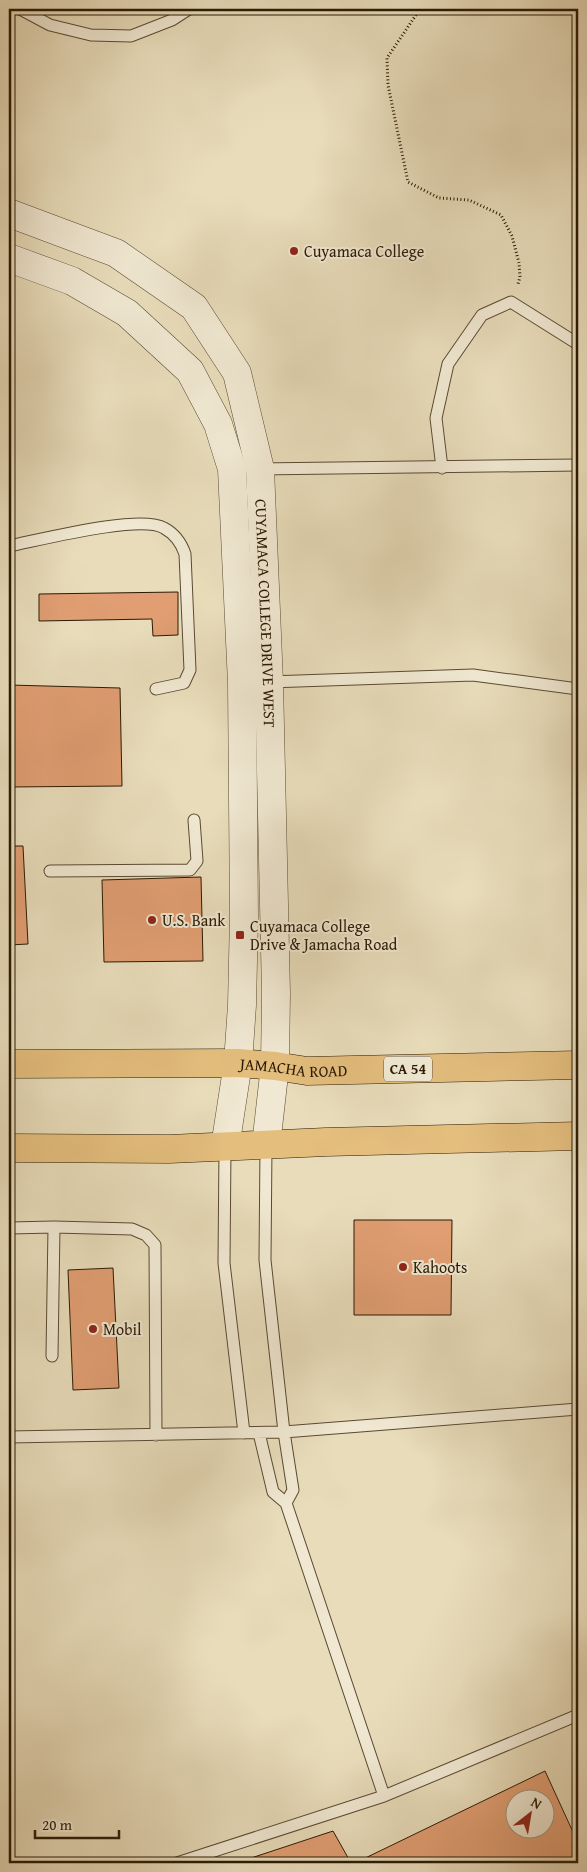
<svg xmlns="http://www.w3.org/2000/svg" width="587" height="1872" font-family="'Gentium Book Plus',serif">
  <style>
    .building { fill: #e09e72; stroke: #2b1904; fill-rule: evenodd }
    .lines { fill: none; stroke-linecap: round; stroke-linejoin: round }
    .service-casing { stroke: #5a4a32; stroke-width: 13 }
    .tertiary-casing { stroke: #5a4a32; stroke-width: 29 }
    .primary-casing { stroke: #2b1904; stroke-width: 29 }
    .path { stroke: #2b1904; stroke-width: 3; stroke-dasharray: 1 2.5; stroke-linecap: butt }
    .service { stroke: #f0e8d2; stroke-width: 11 }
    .tertiary { stroke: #f0e8d2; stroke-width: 28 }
    .primary { stroke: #e4be7d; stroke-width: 28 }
    .poi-dot { fill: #8f2418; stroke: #f0e8d2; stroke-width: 2 }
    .labels { text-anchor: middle; stroke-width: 4; stroke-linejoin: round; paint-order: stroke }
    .shield { fill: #f0e8d2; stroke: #665742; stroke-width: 1 }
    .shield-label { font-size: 15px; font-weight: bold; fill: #2b1904 }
    .poi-label { font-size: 16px; fill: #2b1904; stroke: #f0e8d2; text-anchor: start }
    .street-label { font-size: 16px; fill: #2b1904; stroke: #f0e8d2 }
  </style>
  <rect width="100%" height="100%" fill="#e8dcba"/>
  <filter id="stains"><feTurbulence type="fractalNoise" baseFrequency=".004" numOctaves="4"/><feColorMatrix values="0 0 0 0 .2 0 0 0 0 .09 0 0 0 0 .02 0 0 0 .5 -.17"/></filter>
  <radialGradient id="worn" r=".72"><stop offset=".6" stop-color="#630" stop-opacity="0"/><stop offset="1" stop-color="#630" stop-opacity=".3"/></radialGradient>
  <path class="building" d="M178,592V635L153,636L152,619L39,621V594Z
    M9,685L120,688L122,786L9,787Z
    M9,846H23L28,944L9,945Z
    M201,877L203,961L104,962L102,880Z
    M575,1206H578V1280H575Z
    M354,1220H452L451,1315H354Z
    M113,1268L119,1388L73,1390L68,1270Z
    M578,1756V1770L573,1759Z
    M545,1771L578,1843V1863H355ZM514,1800H544V1830H514Z
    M333,1831L351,1863H236Z"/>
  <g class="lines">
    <g class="service-casing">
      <path id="service" d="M20,9L50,25L91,35L131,36L172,20L189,9
        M442,468L436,418L448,364L482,315L511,302L578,344
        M258,469L578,465
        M9,546C40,540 140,514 164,528C175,534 181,542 185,554L190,670L184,683L156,689
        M269,682L473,675L578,689
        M50,871L190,870L197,861L194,820
        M266,1145L265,1260L284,1432L293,1490L286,1503
        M225,1147L224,1263L244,1433
        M9,1228L54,1227
        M52,1356L54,1227L132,1229L146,1235L155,1245L156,1435
        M259,1433L273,1492L286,1503L384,1796L578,1715
        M9,1437L284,1432L578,1409
        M177,1863L384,1796"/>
    </g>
    <g class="tertiary-casing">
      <g id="tertiary">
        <path id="s1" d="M9,213L116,253L194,307L237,373L260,469L269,682L276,993L275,1066L266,1145"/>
        <path d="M9,258L72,281L127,313L190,371L218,424L232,469L242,683L244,916L242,1005L238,1063L225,1147"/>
      </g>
    </g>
    <g class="primary-casing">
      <g id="primary">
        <path id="s2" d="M9,1064L238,1063L275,1066L307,1071L578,1065"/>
        <path d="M9,1148L169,1149L326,1142L578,1136"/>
      </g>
    </g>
    <path class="path" d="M420,9L387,58L388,85L408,182L439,198L469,200L501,215L512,236L519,263L520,277L518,284"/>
    <use href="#service" class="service"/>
    <use href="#tertiary" class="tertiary"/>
    <use href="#primary" class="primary"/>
  </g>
  <g class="poi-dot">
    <circle cx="294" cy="251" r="5"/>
    <circle cx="152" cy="920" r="5"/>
    <rect x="235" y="930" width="10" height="10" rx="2.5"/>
    <circle cx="403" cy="1267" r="5"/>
    <circle cx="93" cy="1329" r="5"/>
  </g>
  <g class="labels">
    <rect class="shield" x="384" y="1056.5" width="48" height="25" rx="4"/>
    <g class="shield-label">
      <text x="408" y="1074">CA 54</text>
    </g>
    <g class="poi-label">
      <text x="304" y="257">Cuyamaca College</text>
      <text x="162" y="926">U.S. Bank</text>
      <text x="250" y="932">Cuyamaca College<tspan x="250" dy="18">Drive &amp; Jamacha Road</tspan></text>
      <text x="413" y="1273">Kahoots</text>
      <text x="103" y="1335">Mobil</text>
    </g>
    <g class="street-label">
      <text dy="6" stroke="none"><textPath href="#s1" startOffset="531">CUYAMACA COLLEGE DRIVE WEST</textPath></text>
      <text dy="6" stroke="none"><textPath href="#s2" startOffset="285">JAMACHA ROAD</textPath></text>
    </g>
  </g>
  <rect width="587" height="1872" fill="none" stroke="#e8dcba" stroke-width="30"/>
  <rect x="10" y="10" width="567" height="1852" fill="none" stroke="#2b1904" stroke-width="2.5"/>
  <rect x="15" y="15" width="557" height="1842" fill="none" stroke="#2b1904"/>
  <g transform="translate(530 1814) rotate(31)"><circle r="24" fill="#f0e8d2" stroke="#a19580"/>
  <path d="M0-4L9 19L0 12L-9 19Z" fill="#8f2418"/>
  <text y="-8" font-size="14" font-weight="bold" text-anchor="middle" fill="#2b1904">N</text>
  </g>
  <path d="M35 1830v8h84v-8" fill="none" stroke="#2b1904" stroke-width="2.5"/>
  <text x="42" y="1830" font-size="15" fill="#2b1904" stroke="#f0e8d2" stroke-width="4" paint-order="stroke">20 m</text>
  <rect width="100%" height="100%" filter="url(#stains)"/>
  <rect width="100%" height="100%" fill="url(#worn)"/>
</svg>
